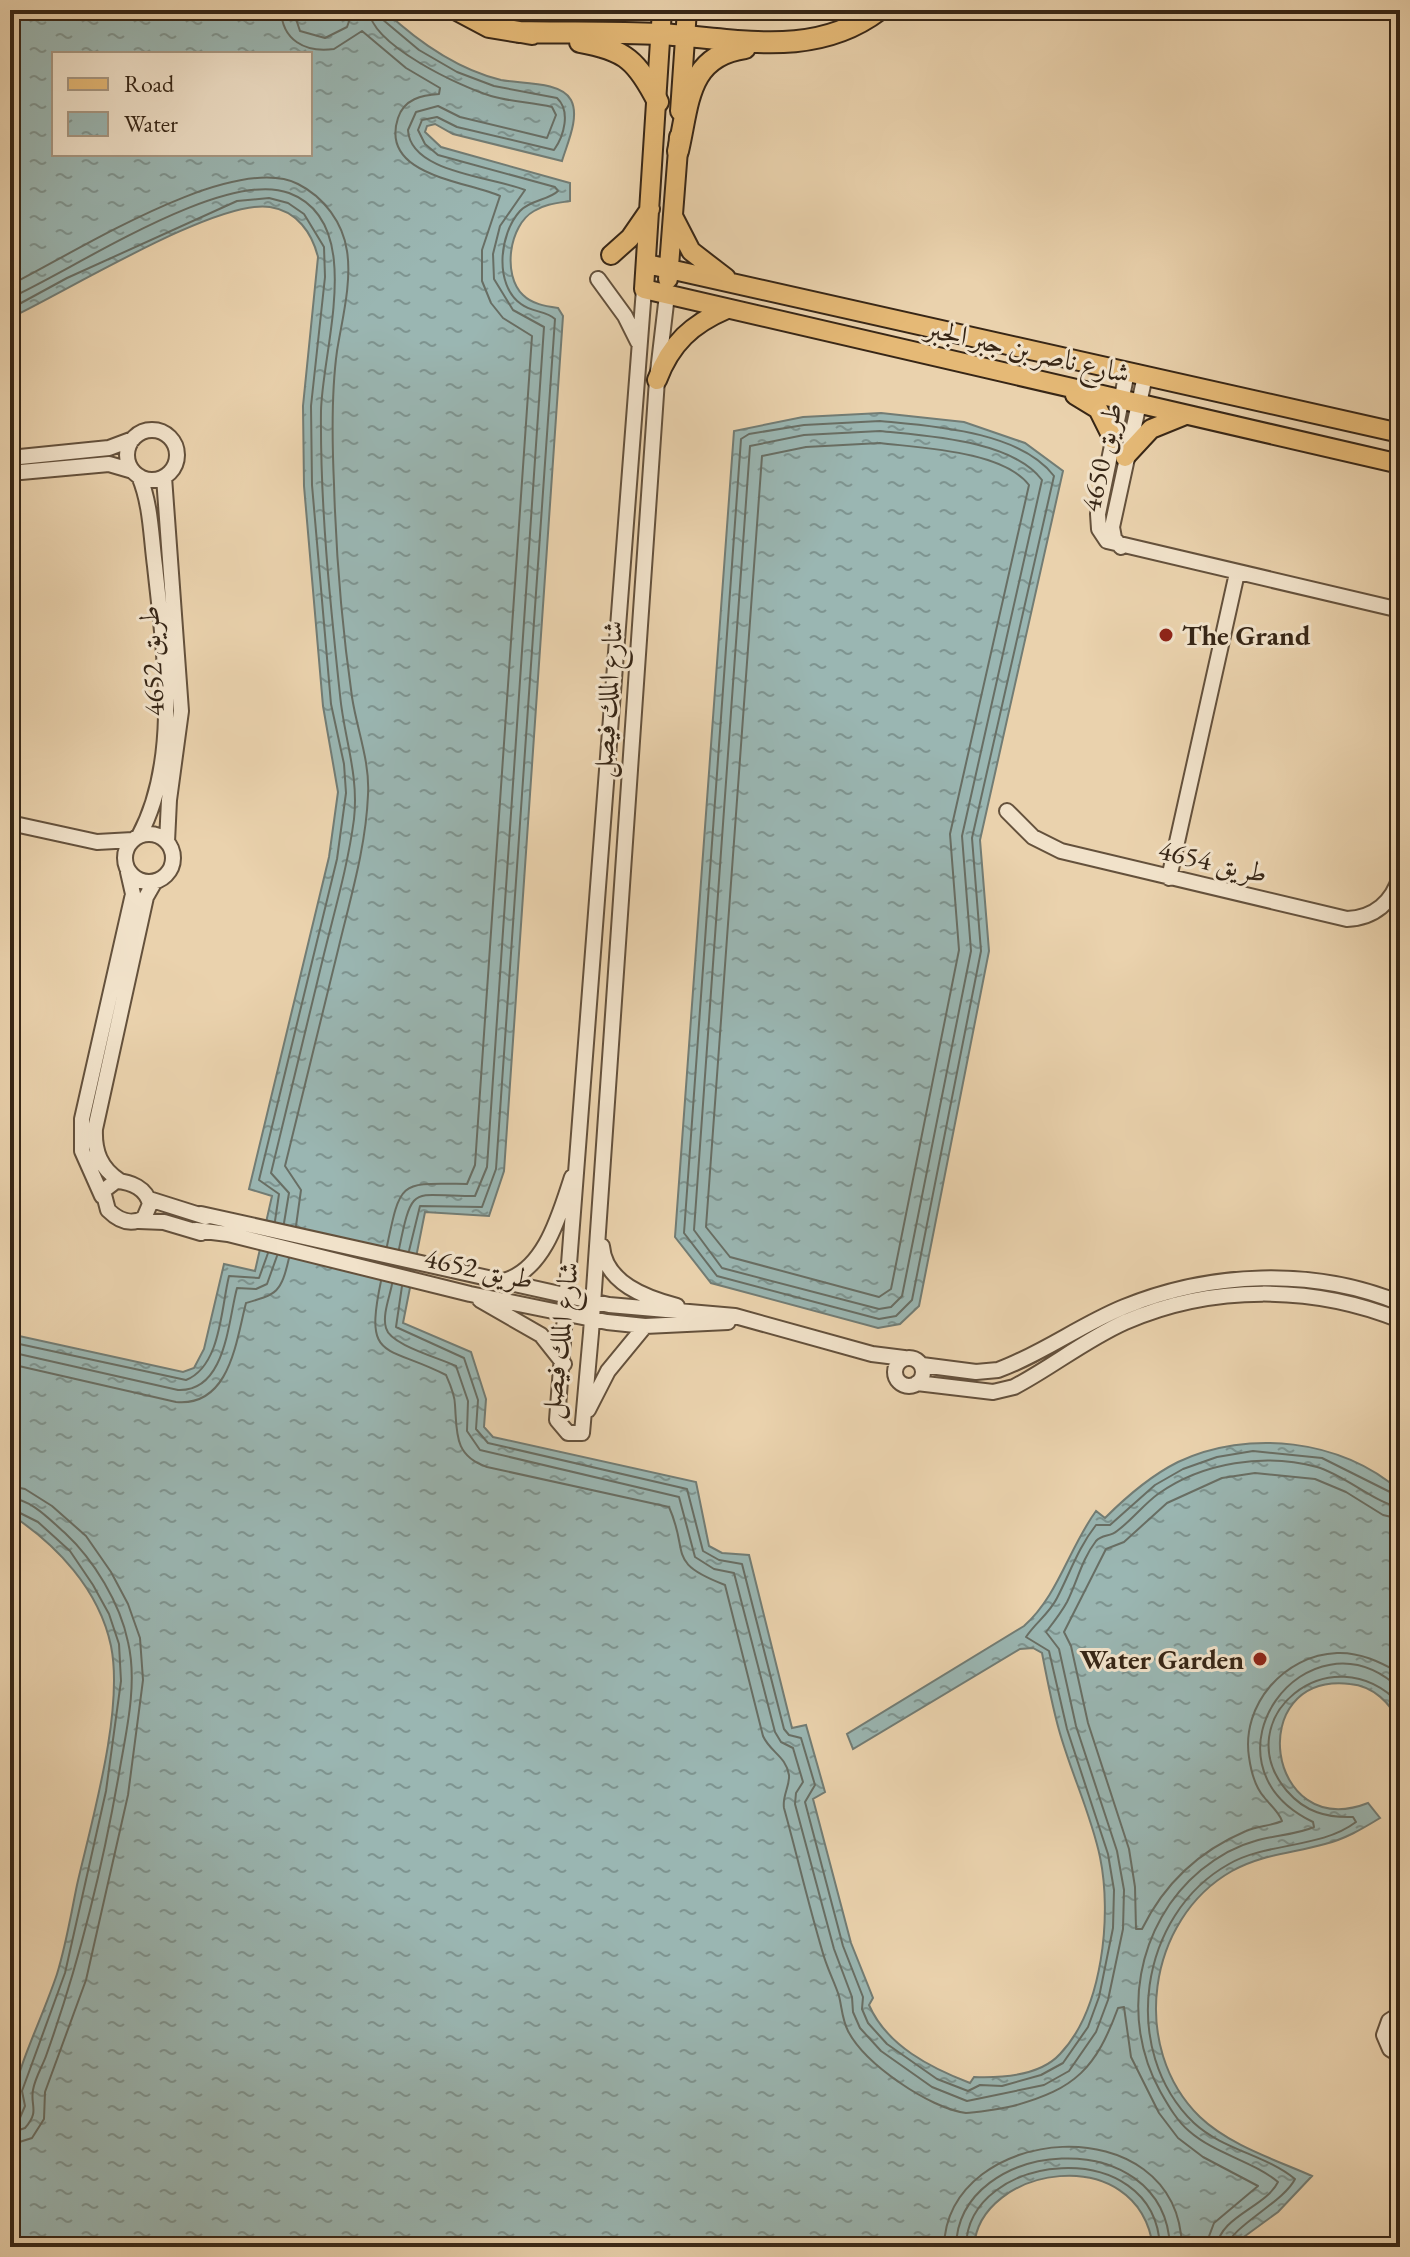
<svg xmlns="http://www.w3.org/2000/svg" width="1410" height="2257" font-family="'EB Garamond',Amiri,serif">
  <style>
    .water { fill: url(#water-ripples); stroke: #727c74; stroke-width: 2; fill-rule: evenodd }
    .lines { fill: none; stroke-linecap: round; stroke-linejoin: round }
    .shore { stroke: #686e64; stroke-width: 2 }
    .minor-casing { stroke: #64513c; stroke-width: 18 }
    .major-casing { stroke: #372616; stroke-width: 22 }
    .highway-casing { stroke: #372616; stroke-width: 24 }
    .minor { stroke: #f1e2ca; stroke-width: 14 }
    .major { stroke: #e5b976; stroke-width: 18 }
    .highway { stroke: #e5b976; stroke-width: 20 }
    .poi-dot { fill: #8f2418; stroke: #f1e2ca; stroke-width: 3 }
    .labels { text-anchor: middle; stroke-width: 6; stroke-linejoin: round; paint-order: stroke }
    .street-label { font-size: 28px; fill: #372616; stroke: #f1e2ca }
    .poi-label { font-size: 28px; font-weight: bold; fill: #372616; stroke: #f1e2ca; text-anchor: start }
  </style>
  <defs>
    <pattern id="water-ripples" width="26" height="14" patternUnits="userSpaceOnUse" patternTransform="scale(2)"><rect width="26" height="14" fill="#9ab6b2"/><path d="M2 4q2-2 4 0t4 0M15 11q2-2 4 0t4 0" fill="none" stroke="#7e9490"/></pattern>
  </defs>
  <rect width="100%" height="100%" fill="#ead2ad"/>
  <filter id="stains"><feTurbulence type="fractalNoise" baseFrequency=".0025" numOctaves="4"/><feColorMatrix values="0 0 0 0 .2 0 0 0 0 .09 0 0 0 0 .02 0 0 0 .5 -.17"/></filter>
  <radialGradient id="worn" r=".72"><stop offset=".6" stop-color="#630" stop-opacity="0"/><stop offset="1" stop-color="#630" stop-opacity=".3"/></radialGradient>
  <path class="water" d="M10,10H311L312,18L326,20L338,10H384C417,41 456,69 501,80C520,84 561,81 571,100C580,117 567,144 562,161L453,134L435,124L427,126L425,132L441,147L570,183V201C558,203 545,204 534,211C509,225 502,275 523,295C532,304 545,306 558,308L563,316L504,1171L489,1216L425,1212L403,1323L471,1352L486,1399L484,1427L493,1437L696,1482L709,1546L722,1553L749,1555L792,1728L806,1725L825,1792L813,1799L851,1943L873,1998L869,2005C887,2046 931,2068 970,2083L974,2077C1001,2078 1040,2076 1060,2054C1103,2009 1112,1915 1100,1857C1091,1814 1071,1773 1059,1730C1052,1705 1047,1679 1042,1653L1033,1648L1020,1649L853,1749L847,1734L1024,1626C1058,1596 1069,1548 1096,1511L1105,1518C1127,1496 1150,1476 1178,1462C1248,1429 1342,1439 1400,1491V1724C1391,1703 1373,1686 1350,1684C1243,1672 1266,1843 1368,1803L1380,1818C1362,1829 1345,1839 1325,1844C1294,1853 1262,1854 1232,1871C1147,1919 1129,2048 1200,2117C1229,2145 1276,2160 1312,2176L1278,2212L1230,2247H1153C1138,2139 979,2166 974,2247H10V2118L18,2105L12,2099C22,2056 43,2016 57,1974C66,1945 71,1914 77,1885C92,1820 124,1710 111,1646C99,1589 56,1544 10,1514V1334L183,1372L194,1368L204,1349L224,1264L255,1271L272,1196L249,1189L329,857L338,792L323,706L304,486L303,406L318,257C312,233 297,211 270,207C218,198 64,293 10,318ZM54,54H310V154H54Z
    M881,413L964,422L1025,443L1063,471L980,840L989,951L919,1306L900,1324L878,1328L711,1283L675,1237L734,431L803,417Z"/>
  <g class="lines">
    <path class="shore" d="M281,10C282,40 305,53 334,49L362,31L406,68L440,88L439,94C422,95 404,99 398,118C379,176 467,181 500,196L482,250V281L491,303L503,318L532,336L475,1165L467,1184C400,1183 401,1179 387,1246
      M293,10L300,31L325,38L347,27L353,10
      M369,10C371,45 461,87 491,96C511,102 532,102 552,107L556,115L547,138L460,117L438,106L416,112L408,130C410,173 494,177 525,190L500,226L493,254L494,279L513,310L544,327L487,1167L475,1196C413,1197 413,1180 399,1249
      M379,10L382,19L419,50L457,72L494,86L557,98C571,111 564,136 554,150L457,127L437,117L422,120L418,130L425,144L438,155L555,187L558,191C549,200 530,200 520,211C499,234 494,285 521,304C531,312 547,311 555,319L496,1169L482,1207L420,1206L409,1251
      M10,285C73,254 232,151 298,184C324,197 343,223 347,251C352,282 342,320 337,351C331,394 332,440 334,484C336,554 342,627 352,697C357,730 370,761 368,795C366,846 351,896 339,946C321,1019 303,1093 285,1166L301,1190L296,1226
      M10,298C73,270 224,168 289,193C367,222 322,349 321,411C320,506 330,601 340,695C344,738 359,774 354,819C348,865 335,909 324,954C307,1027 289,1100 271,1173L289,1193L284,1223
      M10,309L67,278L237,201L269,198L288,203L304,214L324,247L325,277L311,406L312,485L331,704L344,764L346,793L337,859L259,1180L279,1194L275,1221
      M880,421C932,426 1020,431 1054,476L972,838L981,951L912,1300L896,1316L879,1319L717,1276L684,1233L741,439L749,434L804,425Z
      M880,431C927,436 1012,440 1042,480L962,836L971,951L902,1296L891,1307L879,1309L722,1268L694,1230L750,446L804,435Z
      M880,443C921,448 1003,451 1029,485L950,834L959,950L891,1289L879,1297L730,1257L706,1227L762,456L806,447Z
      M381,1281C364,1362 385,1344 446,1375C450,1384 455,1395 455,1405C457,1433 454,1456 487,1467L669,1507C690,1554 665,1562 725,1585L763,1736C770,1752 786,1756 789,1775C790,1786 782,1796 784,1808C797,1855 808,1903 822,1950C826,1966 834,1981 839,1996C842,2008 842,2019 848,2031C865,2064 929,2108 966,2113C973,2113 1006,2108 1013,2106C1076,2089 1096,2068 1118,2008L1124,2007L1131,2057L1159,2113L1178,2138L1203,2157L1258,2186L1214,2223L1205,2247
      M392,1284C390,1296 382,1315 386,1328C390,1345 440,1358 456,1366L468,1401L467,1431L480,1450L679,1497L695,1557L714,1569L734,1573L775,1732L781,1742L793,1748L803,1782L796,1793L795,1804L834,1949L852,1997L853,2012L860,2028L881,2051L932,2087L967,2101L1044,2085L1069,2071L1096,2032L1108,2000L1123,1929L1124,1890L1117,1851L1076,1726L1059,1649L1046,1632C1053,1623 1061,1613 1067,1602C1077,1582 1082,1559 1096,1541C1102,1534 1110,1537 1117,1531C1132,1520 1143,1505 1158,1494C1203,1462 1265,1453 1317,1467C1343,1474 1380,1506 1400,1507
      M402,1286L396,1327L464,1358L478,1400L476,1429L488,1443L687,1489L703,1551L719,1560L742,1564L784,1729L789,1735L801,1738L815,1785L805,1802L843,1946L863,1997L862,2009L868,2023L887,2044L937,2079L968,2091L980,2085L1002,2086L1041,2075L1063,2063L1088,2027L1099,1997L1113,1928L1114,1890L1108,1854L1067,1729L1049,1651L1026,1637C1035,1623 1049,1614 1057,1598C1070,1573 1078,1548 1096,1525H1110L1155,1485L1183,1469L1217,1457L1253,1451L1322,1458L1400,1497
      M10,1342L186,1380C221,1366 221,1308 229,1276L259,1278L268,1253
      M10,1352L178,1390C226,1392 228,1321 237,1288L256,1289L267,1284L277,1256
      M10,1364L176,1402C230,1407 236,1341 246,1303C277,1294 281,1293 289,1258
      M10,1486L25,1489L52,1506L86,1536L111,1572L128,1604L140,1638L143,1680L128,1795L86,1980L45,2092L44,2119L32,2138L10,2145
      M10,1498C31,1499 50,1520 65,1533C94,1560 120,1603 128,1642C137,1680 128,1724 121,1762C104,1862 80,1961 46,2056C42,2067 35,2078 33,2090C30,2106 40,2111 25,2128L10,2133
      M10,1508L38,1522L70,1551L93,1585L109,1614L119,1644L121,1681L106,1791L65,1973L22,2091L25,2106L19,2120L10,2123
      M1400,1519L1383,1515L1346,1492L1315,1479L1255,1473L1222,1478L1167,1503L1124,1542L1106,1549L1064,1632L1071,1646L1088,1723L1129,1849L1135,1887L1136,1929H1142C1164,1884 1199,1851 1246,1831C1257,1826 1271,1826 1282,1821C1279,1812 1270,1805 1264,1797C1255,1787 1251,1771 1249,1757C1241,1705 1284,1655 1337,1653C1360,1652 1380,1662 1400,1673
      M944,2247C947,2123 1178,2104 1182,2247
      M956,2247C958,2137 1165,2121 1170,2247
      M966,2247C967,2151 1155,2133 1160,2247
      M1217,2247C1219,2217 1266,2207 1278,2182C1253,2161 1215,2154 1189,2131C1177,2121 1168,2105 1160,2091C1120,2019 1136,1924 1201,1870C1216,1858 1236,1846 1255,1841C1274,1835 1296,1835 1314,1827L1313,1822C1190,1762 1308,1602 1400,1689
      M1227,2247C1230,2227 1284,2202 1295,2179C1266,2155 1223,2150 1194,2123C1119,2051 1139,1914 1229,1864C1267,1842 1320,1849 1356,1822L1353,1817C1327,1818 1305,1812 1287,1791C1226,1720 1330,1631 1400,1704"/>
    <g class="minor-casing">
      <path id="minor" d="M598,279L625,316L638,342
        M644,289L557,1420L568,1433H582L591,1333L657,380L667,295
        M1127,372L1098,514L1099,529L1107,541L1400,610
        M127 455a25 25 0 1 1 50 0a25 25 0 1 1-50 0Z
        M10,458L109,448L133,439
        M10,473L109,464L133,471
        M164,477L181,711L169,800L167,842
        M1121,547L1114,538L1112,527L1145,376
        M1007,811L1033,837L1061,851L1347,919C1374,918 1393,902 1400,876
        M10,823L97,842L133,840
        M125 858a24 24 0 1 1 48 0a24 24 0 1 1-48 0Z
        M139,836C181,758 164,651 155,566C151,536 151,504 139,476
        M1169,878L1237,573
        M116,1181C131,1182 146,1188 150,1204L144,1218C130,1226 118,1220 108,1210L103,1191Z
        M120,1181C100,1168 94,1151 95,1129L146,897L154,883
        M102,1196L82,1151V1119L133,894L128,872
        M149,1199L206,1217
        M201,1214L609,1305L735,1316L872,1354L904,1358
        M139,1221L164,1222L201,1233
        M196,1230L228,1234L470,1294L607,1322L645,1326L728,1322
        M602,1246C605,1283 646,1298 677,1306
        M503,1281C545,1271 560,1213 572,1177
        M480,1300L541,1335L564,1364
        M895 1372a14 14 0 1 1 28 0a14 14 0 1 1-28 0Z
        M922,1365L976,1372L998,1370C1042,1354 1080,1325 1124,1307C1210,1272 1313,1267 1400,1303
        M917,1383L993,1392L1014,1387C1052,1367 1085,1340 1125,1322C1212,1284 1313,1285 1400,1320
        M588,1410L608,1371L645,1326
        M1400,2014L1389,2021L1384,2035L1390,2049L1400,2055"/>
    </g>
    <g class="major-casing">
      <path id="major" d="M662,10L644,289L1400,464
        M680,111L687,10
        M674,218L691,251L726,278
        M611,255L630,238L650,209
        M647,264L1400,433
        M668,279L679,137
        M657,380C671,343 692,324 727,309
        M1075,395L1098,409L1113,439
        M1125,457L1151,429L1183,416"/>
    </g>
    <g class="highway-casing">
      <path id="highway" d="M457,10L489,27L532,34
        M519,32C566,33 613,32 660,34C735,38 813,60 879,10
        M580,42C626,50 637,61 658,102
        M678,151C689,104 687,56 745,48"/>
    </g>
    <use href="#minor" class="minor"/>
    <use href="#major" class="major"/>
    <use href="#highway" class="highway"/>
  </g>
  <g class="poi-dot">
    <circle cx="1166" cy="635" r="8"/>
    <circle cx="1260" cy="1659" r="8"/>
  </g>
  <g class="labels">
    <g class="street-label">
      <text transform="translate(1028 350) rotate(13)" y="10">شارع ناصر بن جبر الجبر</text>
      <text transform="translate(1101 457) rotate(-78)" y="10">طريق 4650</text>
      <text transform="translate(151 661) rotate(-93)" y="10">طريق 4652</text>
      <text transform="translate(607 699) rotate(-86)" y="10">شارع الملك فيصل</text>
      <text transform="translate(1213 861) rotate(13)" y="10">طريق 4654</text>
      <text transform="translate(479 1268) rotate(12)" y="10">طريق 4652</text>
      <text transform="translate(559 1340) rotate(-83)" y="10">شارع الملك فيصل</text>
    </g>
    <g class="poi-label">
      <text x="1182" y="645">The Grand</text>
      <text x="1244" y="1669" text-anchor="end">Water Garden</text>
    </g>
  </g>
  <rect width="1410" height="2257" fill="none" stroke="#ead2ad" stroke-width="40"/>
  <rect x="12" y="12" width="1386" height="2233" fill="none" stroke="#372616" stroke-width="4"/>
  <rect x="20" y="20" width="1370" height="2217" fill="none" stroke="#372616" stroke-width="2"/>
  <rect x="52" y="52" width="260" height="104" fill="#f1e2ca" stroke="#a79782" stroke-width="2"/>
  <rect x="68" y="78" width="40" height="12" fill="#e5b976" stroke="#a79782" stroke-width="2"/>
  <text x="124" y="92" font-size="24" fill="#372616">Road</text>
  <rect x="68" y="112" width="40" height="24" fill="url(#water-ripples)" stroke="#a79782" stroke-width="2"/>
  <text x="124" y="132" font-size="24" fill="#372616">Water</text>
  <rect width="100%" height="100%" filter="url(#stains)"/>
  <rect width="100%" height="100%" fill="url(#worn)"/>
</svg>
